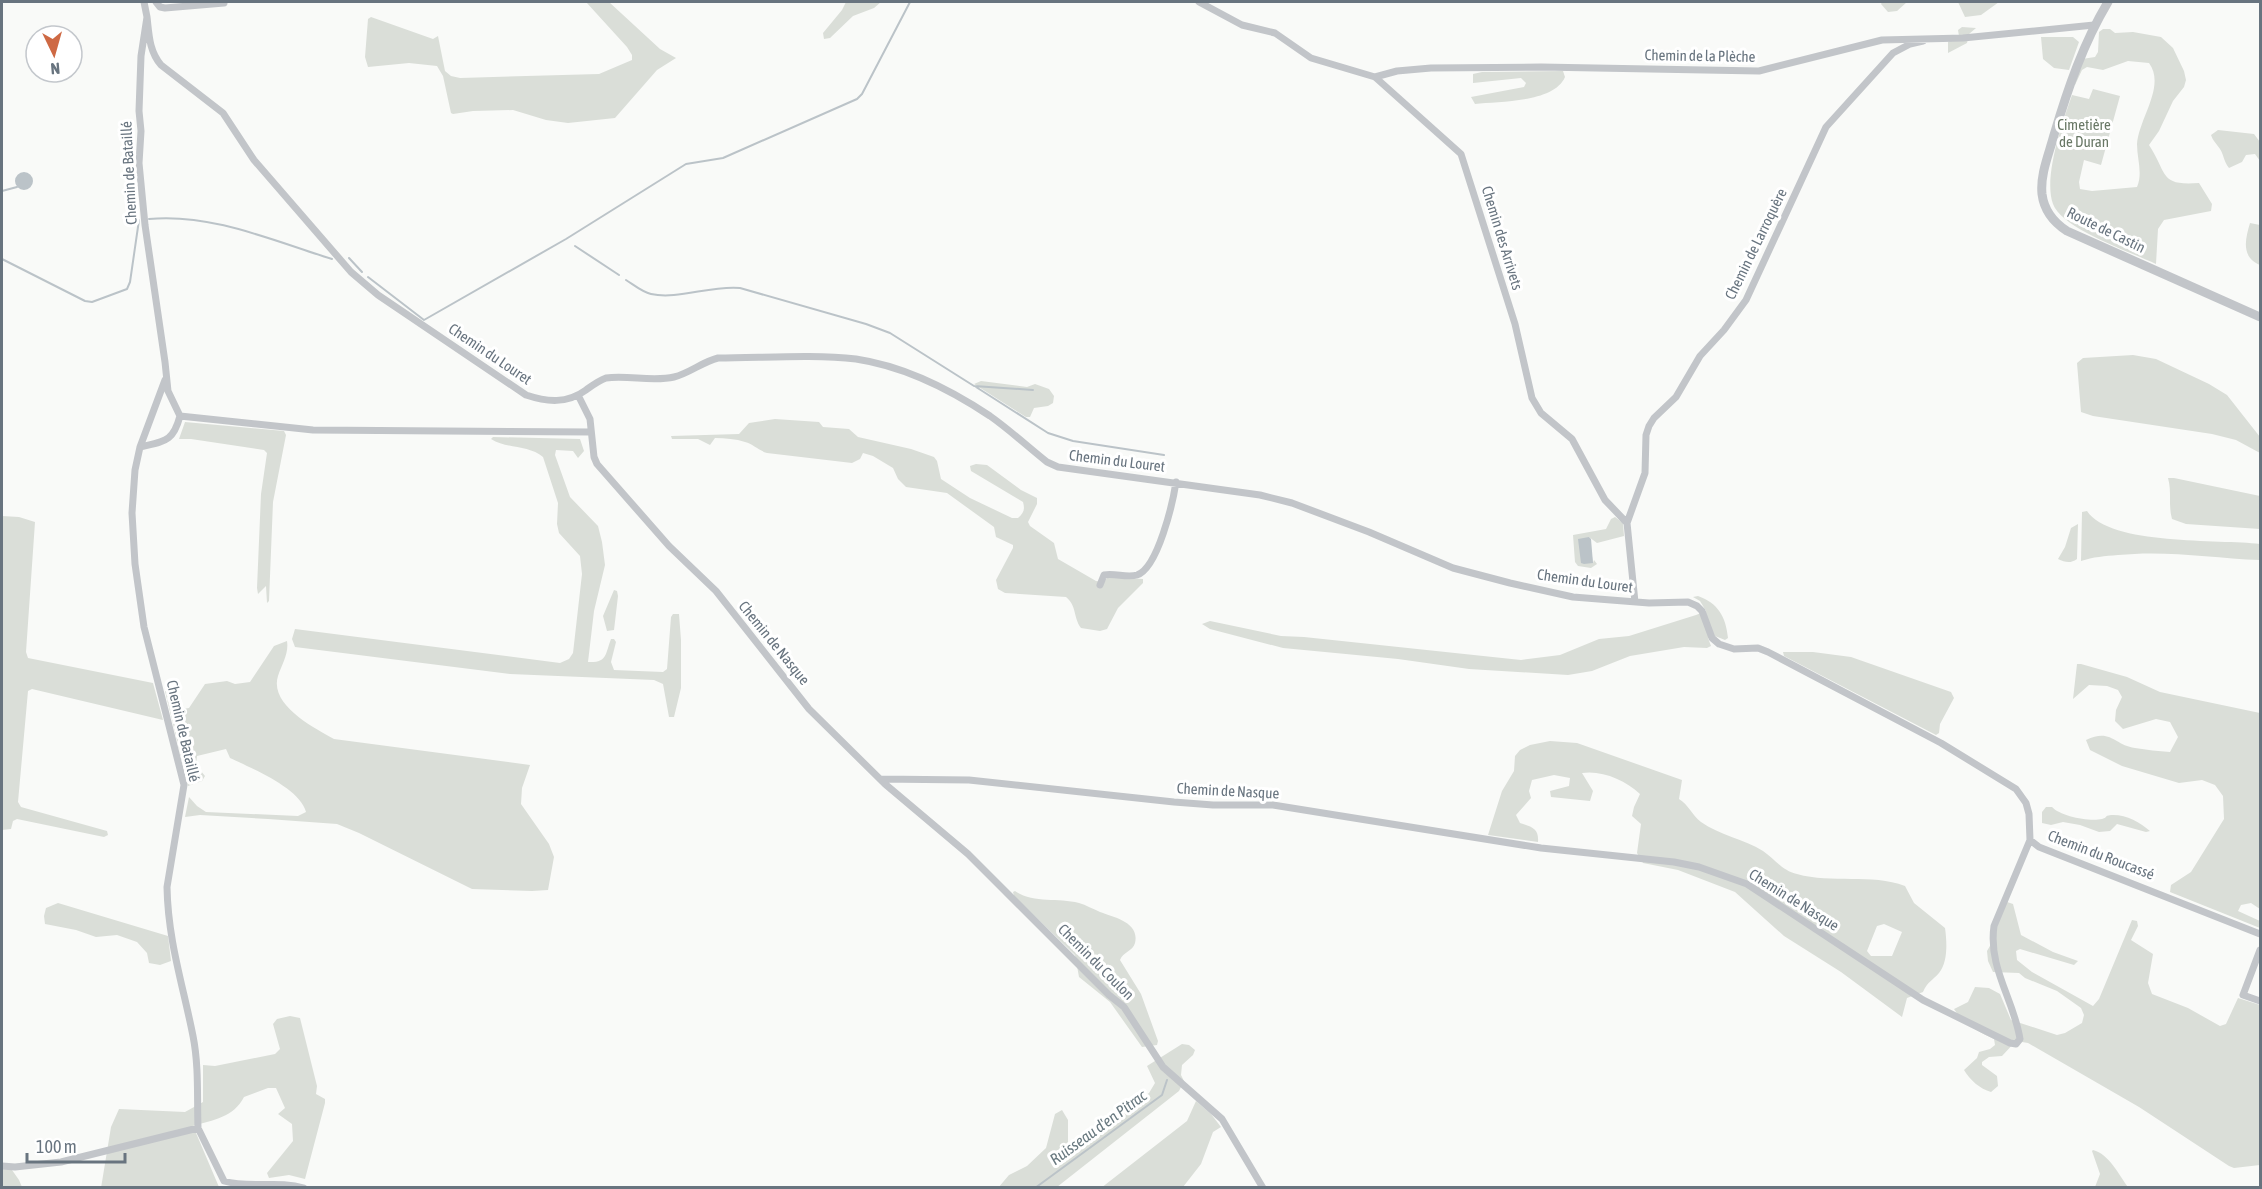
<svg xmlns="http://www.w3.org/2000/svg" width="2262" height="1189" font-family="'Asap Condensed',sans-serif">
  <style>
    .green { fill: #daded8; fill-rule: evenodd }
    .water { fill: #bbc3c8 }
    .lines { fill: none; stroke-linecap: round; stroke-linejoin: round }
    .stream { stroke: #bbc3c8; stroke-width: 2 }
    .minor { stroke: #c2c5c9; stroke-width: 7 }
    .tertiary { stroke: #c2c5c9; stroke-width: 9 }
    .labels { text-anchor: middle; stroke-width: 6; stroke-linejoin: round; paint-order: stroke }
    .street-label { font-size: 15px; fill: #68747f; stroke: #fff }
    .park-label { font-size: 15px; fill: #697866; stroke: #fff }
    .water-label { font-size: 16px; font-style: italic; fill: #68787f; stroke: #fff }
  </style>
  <rect width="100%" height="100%" fill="#f9faf8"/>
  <path class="green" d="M586,2H609L660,49L676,58L657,70L615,118L568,123L546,120L513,110L473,111L453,114L451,113L443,76L437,66L409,63L368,67L365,57L368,19L371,17L433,39L438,36L445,71L451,76L460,78L599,74L632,60V55L627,47Z
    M846,2H881L874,8L853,16L830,38L824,39L823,33L842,10Z
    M1882,2H1907L1897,11L1888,12L1881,4Z
    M1958,2H1999L1981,15L1965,17Z
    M1962,27L1976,28L1969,34L1967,43L1948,53V42L1959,36L1958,30Z
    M2103,29H2110L2115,33L2133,32L2161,37L2173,48L2184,71L2186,80L2184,87L2173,101L2159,131L2149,145C2168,174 2159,186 2199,183L2212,204L2211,211L2164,220L2158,229L2156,264C2131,252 2062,229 2053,204C2043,177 2063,121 2072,95L2089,99L2093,89L2120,96L2101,165L2084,160L2079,182L2080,189L2092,191L2137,187C2143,173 2137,159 2137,144C2139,118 2166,86 2149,63L2128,61L2103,70L2087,67L2082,70L2075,85L2073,83L2082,59L2095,57L2098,52L2099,32Z
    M2041,37H2073L2079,42L2069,70L2054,68L2043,59Z
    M1563,71L1565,77C1554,103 1499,101 1475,104L1471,97L1524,87L1526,83L1521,78L1473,83V74L1482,72Z
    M2218,130L2254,134L2260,142V161L2255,154L2246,155L2242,162L2229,168C2223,160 2224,155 2220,149C2216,143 2213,141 2211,135Z
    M2250,223L2260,225V265C2241,257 2245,240 2250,223Z
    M2133,355L2156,359L2209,384L2227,395L2260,437V453L2236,440L2212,434L2093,416L2081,412L2077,363L2083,358Z
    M981,381L1027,387L1035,384L1049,389L1054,396L1053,403L1048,406L1034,408L1030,417H1026L974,384Z
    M775,419L819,422L823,427L849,429L858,437L911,449L934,457L937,461L941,479L970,498L1012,518H1018C1024,513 1025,509 1023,502L971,471L970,466L976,464L987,465L1021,490L1037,498V504L1028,522L1030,526L1054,543L1058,559L1096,581L1104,582L1107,578L1110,577L1143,579V583L1118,608L1107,629L1100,631L1081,628C1073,617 1077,606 1066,597L1005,593L998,589L996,580L1013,548V545L996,537L994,527L947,493L906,487L898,479L893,468L873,456L863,453L860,459L852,463L767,453C758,450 753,444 745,442C736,439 725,438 715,438L710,445L698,439H672L671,436L739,434L749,423Z
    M185,422L284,431L286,435L273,502L269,601L267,603L266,586L258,594L257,588L261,494L267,453L264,450L191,439H179Z
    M493,437L580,439L584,451L578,458L573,451L556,450L555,455L570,497L598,526L602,542L605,565L594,611L588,662C607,663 605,655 611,639H614L616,642L611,662L614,670L663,672L667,669L671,617L673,614H679L681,640V688L674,717H669L663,684L654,680L510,674L295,647L292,639L295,629L560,663L569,659L573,653L582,574L580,556L559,533L557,524L558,503L543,457C529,445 507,449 491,439Z
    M2168,478H2174L2260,496V529L2186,524L2172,519C2168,505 2172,492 2168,478Z
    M2087,511C2110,546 2220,539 2260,544V560C2212,558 2166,550 2118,555C2105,556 2093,557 2081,561L2082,512Z
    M2,516L19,517L35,522L26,652L28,658L153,683L163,720L32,689L28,691L18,802L21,807L107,831L108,835L104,837L17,819L13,821L11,829L2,830Z
    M1615,517L1623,523L1624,536L1597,543L1589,537L1593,563L1594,560L1597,564L1591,568L1578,566L1575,562L1573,535L1606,529L1611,519Z
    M2078,524L2077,559C2070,564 2065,562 2058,559L2065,547L2071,528Z
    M614,590L617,591L618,596L614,630L607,631L603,616Z
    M1698,596C1718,603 1726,617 1728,638L1725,640L1715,636L1708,638L1711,646L1707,648L1684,647L1630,656L1592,671L1568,675L1469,669L1398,659L1283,648L1210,629L1202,624L1210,621L1281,636L1304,637L1521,660L1560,655L1599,639L1629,636L1696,615L1706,611L1700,601L1693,597Z
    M287,641C289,654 282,664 278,676C269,705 314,728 334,739L530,765L522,788L521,804L549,844L554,857L548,890L532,891L472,889L359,833L337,824L268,819L200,815L185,817L189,797L197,806L206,812L298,816L306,812C300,788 251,768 230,758L226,749L197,756L196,765L205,776L202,781L188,786L165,691L171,692L177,708L183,709L189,708L205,684L227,681L235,684L250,682L274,646Z
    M1783,652H1813L1851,657L1951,692L1954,698L1940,724L1939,733L1936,735L1784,656Z
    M2077,664H2081L2127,677L2160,692L2260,713V909L2251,903L2241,905L2238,911L2260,921V928L2170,892L2171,885L2191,872L2224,819L2223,796L2215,785L2202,780L2179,783L2122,766L2090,750L2086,740C2111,728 2114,745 2135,748C2147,750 2158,751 2170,752L2178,737L2170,722L2156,719L2123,729L2115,721L2116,710L2122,697L2118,690L2107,686L2089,685L2073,699Z
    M1550,741L1577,743L1682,780L1679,799C1688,804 1692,815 1701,822C1719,835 1744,839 1763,851C1775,859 1782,871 1797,874C1832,884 1871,873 1905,886L1914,903L1945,928C1947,942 1948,962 1939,973C1932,981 1928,981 1923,992L1907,998L1902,1017L1841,972L1784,936L1735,892L1678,870L1643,863L1637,853L1641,824L1632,816L1634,807L1640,794C1625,780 1602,770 1582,773L1593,791L1590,801L1551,797L1550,791L1569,786L1570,778L1554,775L1532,780L1529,791L1531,798L1516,815L1520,823C1533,827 1539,829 1538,842L1488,835L1502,791L1514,771L1515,756L1520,750L1530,745ZM1884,924L1902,932L1892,956H1871L1867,951L1877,926Z
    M2046,807H2052C2060,816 2089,822 2102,819C2109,817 2103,816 2111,815C2125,814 2140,822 2150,831L2146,832L2117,824L2110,831L2099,832L2080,825L2063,822L2051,825L2042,823V812Z
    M1015,891C1034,904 1058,897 1079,903C1086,905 1093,909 1100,912C1113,917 1140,922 1135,943C1133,951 1123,952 1120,960L1141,994L1158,1041L1157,1045L1142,1047L1110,1002L1079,977L1075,955L1014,896L1013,892Z
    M2007,902L2013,904L2021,935L2053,952L2078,961L2074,965L2020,949L2016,951L2017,960L2032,972L2093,1006L2099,999L2132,920L2137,921L2138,926L2131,940L2153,954L2148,983L2152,994L2188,1008L2220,1026L2226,1024L2238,998L2260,1005V1165L2234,1168L2229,1166L2139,1107L2028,1043L2016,1041L2002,1056L1989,1057L1982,1062V1065L1997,1076L1998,1086L1991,1092C1980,1089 1970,1080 1964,1070L1977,1058L1979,1052L1990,1049L1995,1045L1994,1039C1979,1032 1963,1024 1954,1009L1968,1002L1975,987L1989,988L2000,994L2011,1020L2057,1035L2065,1033L2082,1023L2084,1015L2081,1008L2057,991L2025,978L2019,973L1993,972L1988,961L1987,951L1994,939L1997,922Z
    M58,903L168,936L171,961L160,965L149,963L147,953L137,942L117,935L96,937L76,930L45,924L44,916L46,908Z
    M290,1016L300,1018L317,1086L316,1094L325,1099V1103L305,1179L289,1175L269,1178L267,1173L293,1141L292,1124L278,1114L285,1108L276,1088H268L244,1097C234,1117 213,1120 193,1126L219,1187L101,1188L111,1127L119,1109L185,1112L203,1102V1065L215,1066L275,1054L280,1049L273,1024L277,1019Z
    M1182,1044L1189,1045L1195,1050L1193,1055L1182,1065L1181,1075L1184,1081L1179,1091L1057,1187L998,1188L1009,1175L1027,1166L1046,1148L1055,1114L1062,1110L1068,1120V1143L1078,1144L1149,1093L1155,1083L1147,1066Z
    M1196,1101L1211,1114L1221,1127L1213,1132L1201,1164L1183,1187L1101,1188L1187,1121Z
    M2093,1150C2109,1154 2119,1175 2128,1187H2095L2100,1174L2092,1151Z
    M2,1169L12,1170L19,1180L22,1187H2Z"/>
  <path class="water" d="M15 181a9 9 0 1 1 18 0a9 9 0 1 1-18 0Z
    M1589,537L1591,539L1593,563L1584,564L1581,563L1578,539Z"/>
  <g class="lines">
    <path class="stream" d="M2,191L17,187
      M149,219C211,213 274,241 332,259
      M575,246L619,275
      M349,258L362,272
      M2,259L85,301L92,302L127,289L130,282L139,220
      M368,277L424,320L566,239L686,164L723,158L857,99L862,94L910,2
      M626,280C634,285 642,292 651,294C678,300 711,285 740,288L866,324L890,333L974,386L1033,390
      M976,387L1048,433L1073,441L1164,455
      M1035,1188L1162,1095L1167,1080"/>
    <path class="minor" d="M144,2L147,17L141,56L139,111L141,131L139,163L145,225L165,362L168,391L180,416C173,442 165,441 140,447L135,470L132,513L135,564L144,627L184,785L167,887C168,941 183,985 193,1036C199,1066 197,1097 198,1128
      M156,2L160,7L165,8L224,3
      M1199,2L1242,25L1275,33L1311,58L1375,77L1461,154L1515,324L1532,398L1541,413L1572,439L1605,500L1627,523L1635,602
      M147,17C149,34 149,51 161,65L223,113L254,160L351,272L378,295L526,395C547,402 567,404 586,390C593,385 598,381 606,378C628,375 653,382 674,377C690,373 702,362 718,358C761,358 814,354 856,359C903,366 951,390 990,416C1010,430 1028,447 1047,462L1058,467L1260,495L1292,503L1369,532L1453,568L1510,583L1573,597L1649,603L1688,602L1697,606L1702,611L1712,638L1719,644L1734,649L1758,648L1768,652L1941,743L2016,789L2026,803L2029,814L2030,840L1994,926C1988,968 2014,1000 2020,1039L2016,1044L2010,1043L1923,1000L1747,884L1699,867L1674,862L1541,848L1273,805H1213L1174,802L969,780L880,779
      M1375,77L1397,71L1431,68L1541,67L1759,71L1882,40L1963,38L2094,25
      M578,395L590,419L594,457L597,464L669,546L716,591L809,709L885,784L968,854L1109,995L1124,1007L1163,1067L1222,1119L1263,1188
      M180,416L313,430L591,432
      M140,447L165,380
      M1627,523L1645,473L1646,435L1649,426L1654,418L1676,397L1700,356L1724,330L1746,300L1826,127L1893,53L1910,44L1923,41
      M1100,585L1104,575C1115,573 1127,578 1137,575C1158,568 1173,502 1176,482
      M2030,840L2039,847L2260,934
      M2260,950L2243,995L2260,1001
      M2,1166L15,1167L61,1162L198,1128L224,1181C250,1189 278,1180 304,1188"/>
    <path class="tertiary" d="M2108,2C2083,44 2068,88 2054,135C2049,154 2040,174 2042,194C2044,210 2053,222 2067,231L2260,317"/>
  </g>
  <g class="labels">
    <g class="street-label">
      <text transform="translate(1700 56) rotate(1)" y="5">Chemin de la Plèche</text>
      <text transform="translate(129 173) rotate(-93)" y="5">Chemin de Bataillé</text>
      <text transform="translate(2106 230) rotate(26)" y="5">Route de Castin</text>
      <text transform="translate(1502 238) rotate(73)" y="5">Chemin des Arrivets</text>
      <text transform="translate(1756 244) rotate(-64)" y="5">Chemin de Larroquère</text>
      <text transform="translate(490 354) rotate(34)" y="5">Chemin du Louret</text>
      <text transform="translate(1117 461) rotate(7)" y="5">Chemin du Louret</text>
      <text transform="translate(1585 581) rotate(8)" y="5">Chemin du Louret</text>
      <text transform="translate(774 643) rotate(51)" y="5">Chemin de Nasque</text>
      <text transform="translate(183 731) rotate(77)" y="5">Chemin de Bataillé</text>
      <text transform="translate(1228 791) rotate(3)" y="5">Chemin de Nasque</text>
      <text transform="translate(2101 855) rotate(21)" y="5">Chemin du Roucassé</text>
      <text transform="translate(1794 900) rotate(32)" y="5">Chemin de Nasque</text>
      <text transform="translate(1096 962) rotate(45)" y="5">Chemin du Coulon</text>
    </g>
    <g class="park-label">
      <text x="2084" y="130">Cimetière<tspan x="2084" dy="17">de Duran</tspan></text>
    </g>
    <g class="water-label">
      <text transform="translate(1098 1127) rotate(-36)" y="6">Ruisseau d'en Pitrac</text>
    </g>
  </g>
  <rect width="2262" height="1189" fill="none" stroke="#68747f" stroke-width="6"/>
  <g transform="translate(54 54) rotate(175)"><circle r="28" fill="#ffffff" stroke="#c3c7cc" stroke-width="1.5"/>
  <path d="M0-4.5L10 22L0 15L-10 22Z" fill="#ce6944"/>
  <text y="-9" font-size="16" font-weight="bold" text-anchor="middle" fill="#68747f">N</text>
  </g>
  <path d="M27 1153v9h98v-9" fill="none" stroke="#68747f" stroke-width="3"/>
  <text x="36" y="1153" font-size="18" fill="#68747f" stroke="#ffffff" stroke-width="4.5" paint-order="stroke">100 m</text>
</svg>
